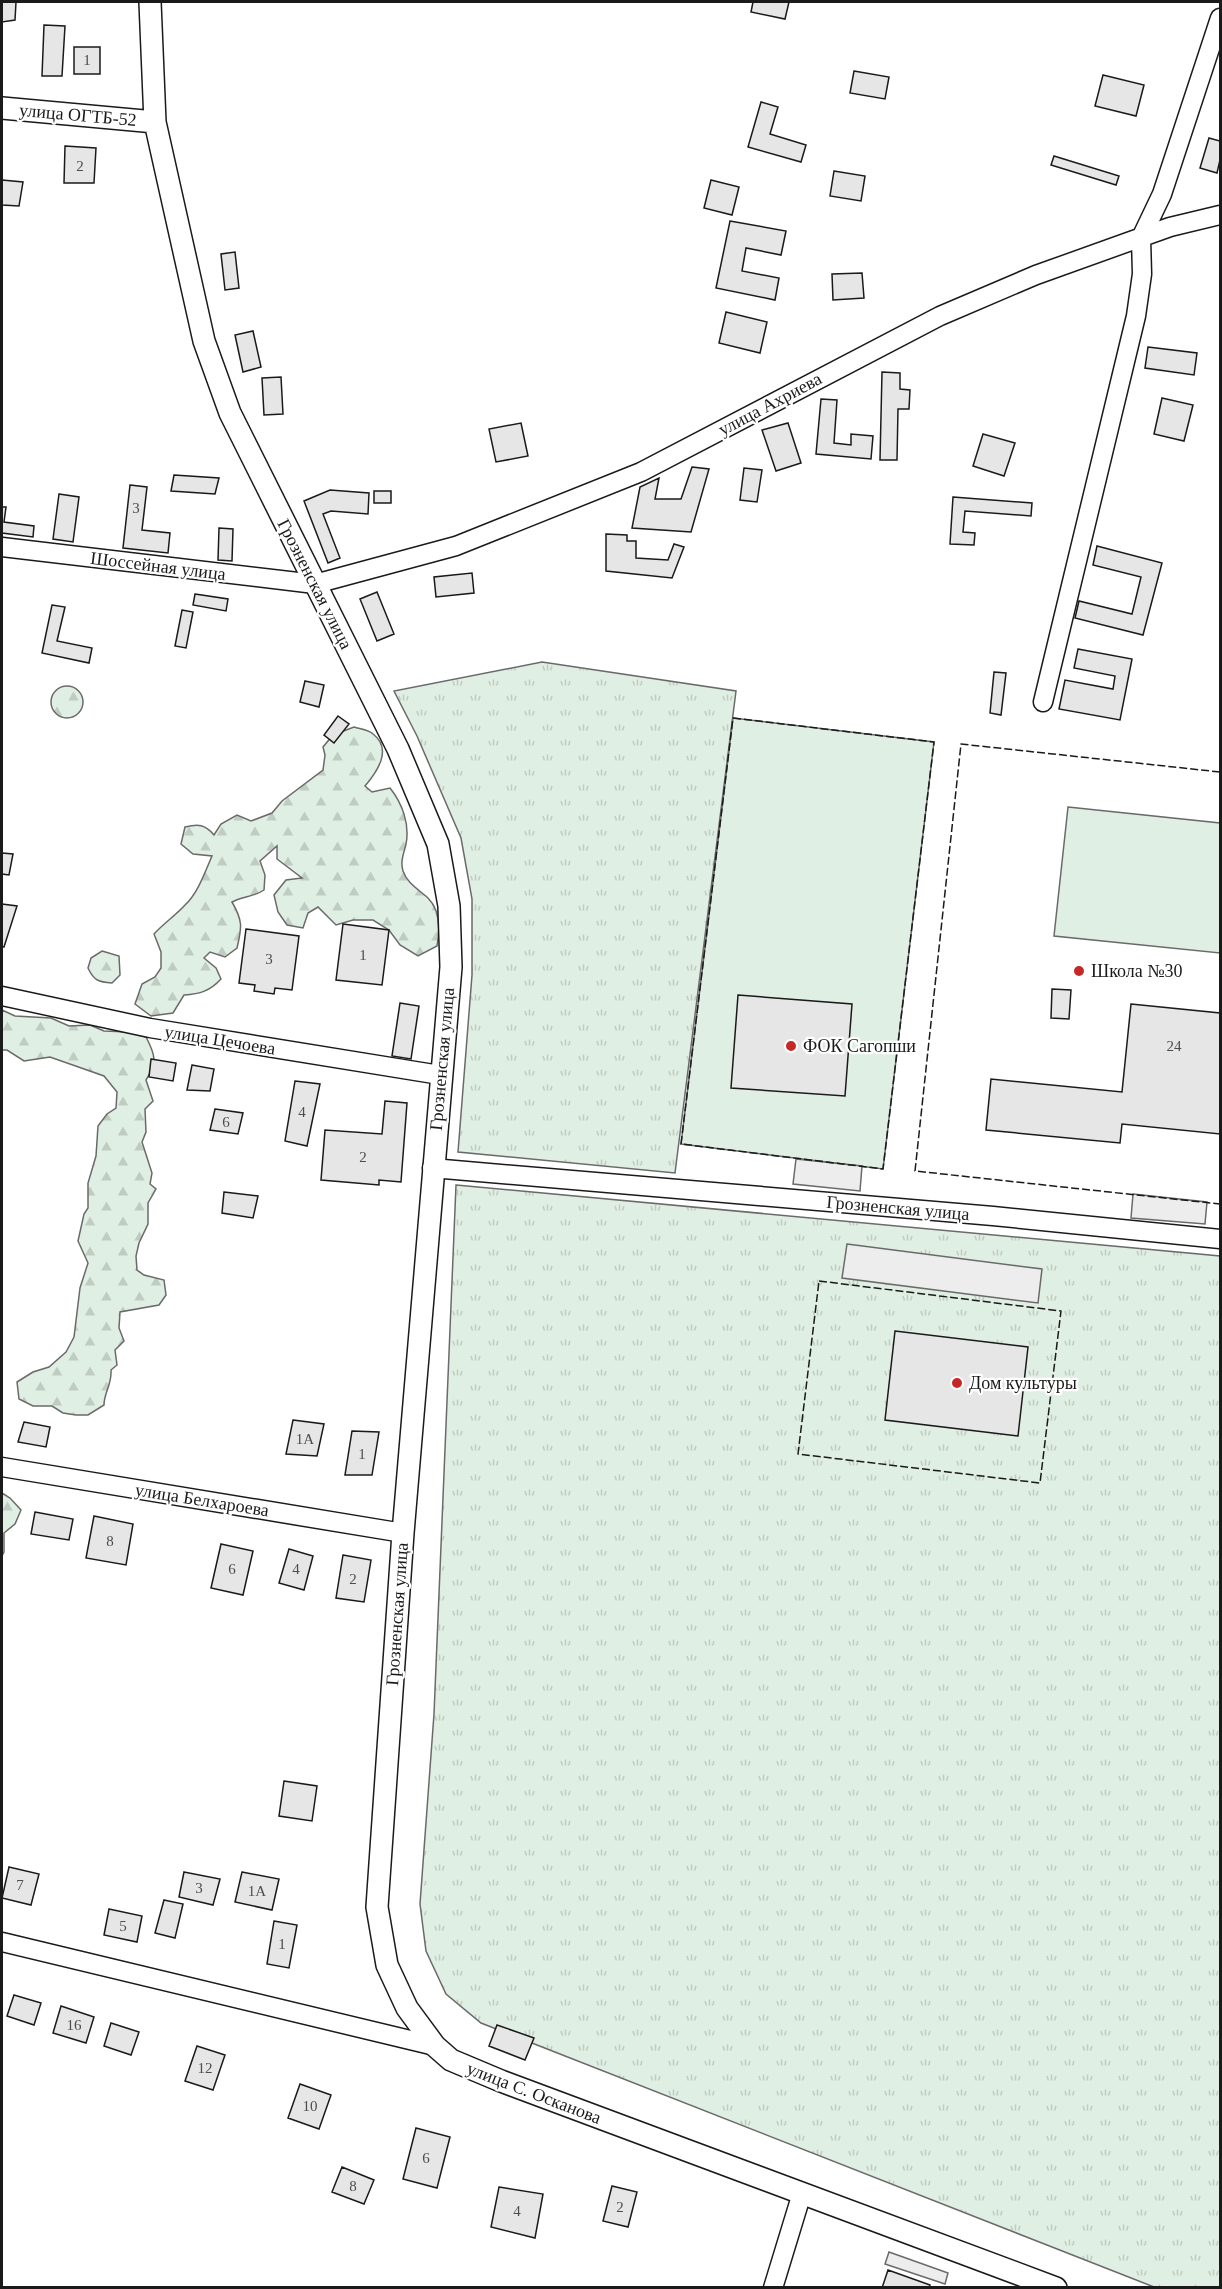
<svg xmlns="http://www.w3.org/2000/svg" width="1222" height="2289" font-family="Georgia,serif">
  <style>
    .grass { fill: url(#grass-tufts); stroke: #6a6a6a; stroke-width: 1.5 }
    .forest { fill: url(#forest-firs); stroke: #6a6a6a; stroke-width: 1.5 }
    .pitch { fill: #e0efe3; stroke: #6a6a6a; stroke-width: 1.5 }
    .parking { fill: #ededed; stroke: #6a6a6a; stroke-width: 1.5 }
    .building { fill: #e6e6e6; stroke: #1a1a1a; stroke-width: 1.5 }
    .lines { fill: none; stroke-linecap: round; stroke-linejoin: round }
    .minor-casing { stroke: #1a1a1a; stroke-width: 21 }
    .tertiary-casing { stroke: #1a1a1a; stroke-width: 24 }
    .minor { stroke: #fff; stroke-width: 18 }
    .tertiary { stroke: #fff; stroke-width: 21 }
    .fence { stroke: #1a1a1a; stroke-width: 1.5; stroke-dasharray: 8 3; stroke-linecap: butt }
    .poi-dot { fill: #c62828; stroke: #fff; stroke-width: 2 }
    .labels { text-anchor: middle; stroke-width: 4.5; stroke-linejoin: round; paint-order: stroke }
    .number-label { font-size: 15px; fill: #4d4d4d }
    .street-label { font-size: 18px; fill: #1a1a1a; stroke: #fff }
    .poi-label { font-size: 18px; fill: #1a1a1a; stroke: #fff; text-anchor: start }
  </style>
  <defs>
    <pattern id="grass-tufts" width="24" height="20" patternUnits="userSpaceOnUse" patternTransform="scale(1.5)"><rect width="24" height="20" fill="#e0efe3"/><path d="M3 7l-1-3M5 7V3M7 7l1-3M15 17l-1-3M17 17v-4M19 17l1-3" fill="none" stroke="#c0ccc2"/></pattern>
    <pattern id="forest-firs" width="22" height="20" patternUnits="userSpaceOnUse" patternTransform="scale(1.5)"><rect width="22" height="20" fill="#e0efe3"/><path d="M5 1l3.5 6h-7zM16 11l3.5 6h-7z" fill="#c0ccc2"/></pattern>
  </defs>
  <rect width="100%" height="100%" fill="#fff"/>
  <path class="grass" d="M542,662L736,691L675,1173L458,1152L472,975V899L461,838L417,736L394,691Z
    M456,1185L1220,1256V2287H1154L481,2023L446,1994L426,1951L420,1904L434,1714Z"/>
  <path class="forest" d="M51 702a16 16 0 1 1 32 0a16 16 0 1 1-32 0Z
    M354,727C360,729 369,730 373,734C393,749 377,772 365,786L372,792L390,788C402,803 410,824 406,844C404,853 400,861 403,871C407,883 418,889 428,898C440,910 440,930 437,946L418,956L400,945L389,930L373,920H353L336,925L318,907L308,913L303,928L287,925L278,912L274,895L286,880L302,878L277,859V846L260,861L265,875L264,890C254,897 243,896 232,902C243,921 242,927 237,948L225,957L210,952L204,958L216,968L221,979C210,991 200,994 184,995L173,1013L151,1016L135,1004L142,984L155,977L161,968V952L154,934C164,923 175,916 185,905C198,893 205,872 212,856L193,854L181,844L185,827C198,824 205,824 214,835L221,824L237,815L251,821L272,813L282,801L323,770L325,755L323,747L333,735Z
    M102,951L119,956L120,975L112,983C99,982 94,981 88,968L91,958Z
    M2,1010L15,1016L51,1018L69,1026L90,1025L104,1031L128,1032L146,1037C156,1056 157,1062 146,1080L153,1101L145,1109L146,1132L142,1142L152,1173L150,1184L156,1189L148,1203V1224L139,1243L136,1256L137,1270L144,1275L164,1280L166,1295L159,1305L120,1312L119,1328L124,1341L115,1350L117,1365L111,1370C112,1385 104,1392 104,1405L88,1415H76L63,1413L52,1406H33L19,1399L17,1382L33,1372L49,1367L66,1352L74,1337L80,1288L88,1263L78,1241L84,1214L88,1208V1183L96,1156L98,1126L107,1114L116,1108L117,1092L104,1076L50,1057L24,1061L7,1050H2Z
    M2,1493L10,1498L21,1510L15,1524L4,1533V1552L2,1556Z"/>
  <path class="pitch" d="M733,718L934,742L883,1169L681,1144Z
    M1068,807L1220,823V953L1054,936Z"/>
  <path class="parking" d="M796,1159L862,1166L860,1191L793,1184Z
    M1133,1194L1207,1202L1205,1224L1131,1218Z
    M847,1244L1042,1269L1038,1303L842,1278Z
    M889,2252L948,2273L945,2284L885,2264Z"/>
  <path class="building" d="M2,2H16L15,20L2,22Z
    M753,2H789L785,19L751,12Z
    M44,25L65,26L62,76H42Z
    M74,47H100V74H74Z
    M854,71L889,77L885,99L850,93Z
    M1103,75L1144,85L1136,116L1095,106Z
    M761,102L778,107L770,134L806,145L801,162L748,147Z
    M1209,138L1220,141V160L1217,173L1200,168Z
    M65,146L96,148L94,183H64Z
    M1054,156L1119,176L1116,185L1051,165Z
    M834,171L865,176L861,201L830,196Z
    M2,180L23,182L19,206L2,205Z
    M711,180L739,187L732,215L704,208Z
    M730,221L786,231L781,255L746,248L742,271L779,278L775,300L716,288Z
    M235,252L239,288L225,290L221,254Z
    M862,273L864,298L833,300L832,274Z
    M726,312L767,322L760,353L719,343Z
    M253,331L261,367L243,372L235,335Z
    M1148,347L1197,353L1194,375L1145,368Z
    M882,372L900,373V389L910,390L909,409H898L897,460H880Z
    M281,377L283,414L264,415L262,378Z
    M1162,398L1193,405L1184,441L1154,434Z
    M821,399L837,400L834,443L851,445V434L873,436L871,459L816,454Z
    M521,423L528,456L496,462L489,429Z
    M788,423L801,463L776,471L762,430Z
    M983,434L1015,443L1004,476L973,466Z
    M692,467L709,469L691,532L632,528L640,487L659,478L655,499H681Z
    M744,468L762,470L757,502L740,500Z
    M174,475L219,478L215,494L171,491Z
    M130,485L147,487L142,530L170,533L168,553L123,548Z
    M330,490L369,493L368,514L331,511L323,514L340,558L328,563L304,501Z
    M374,491H391V503H374Z
    M59,494L79,497L73,542L53,539Z
    M953,497L1032,503L1031,516L965,511L963,532L975,533L974,545L950,544Z
    M2,507H6L4,522L34,526L33,537L2,533Z
    M219,528L233,529L232,561L218,560Z
    M606,534L627,535V541H636V558L668,560L674,544L684,547L672,578L606,571Z
    M1097,546L1162,563L1143,635L1075,618L1079,601L1132,614L1141,577L1093,565Z
    M472,573L474,593L436,597L434,577Z
    M377,592L394,634L377,641L360,599Z
    M195,594L228,599L226,611L193,605Z
    M52,605L65,607L57,641L92,648L89,663L42,653Z
    M182,610L193,612L186,648L175,646Z
    M1078,649L1132,659L1120,720L1059,709L1065,680L1113,689L1115,676L1074,668Z
    M994,672L1006,673L1001,715L990,713Z
    M305,681L324,685L319,707L300,702Z
    M338,716L349,724L334,743L324,735Z
    M2,853L13,854L9,875L2,874Z
    M2,904L17,906L4,947H2Z
    M343,924L389,930L382,985L336,980Z
    M246,929L299,936L292,990L275,988L274,994L254,991L255,985L239,983Z
    M1052,989L1071,990L1069,1019L1051,1018Z
    M738,995L852,1004L845,1096L731,1088Z
    M400,1003L419,1006L411,1059L392,1056Z
    M1131,1004L1220,1013V1134L1122,1124L1120,1143L986,1130L991,1079L1122,1092Z
    M151,1059L176,1063L173,1081L149,1077Z
    M192,1065L214,1069L210,1091L187,1090Z
    M295,1081L320,1084L307,1146L285,1141Z
    M385,1101L407,1103L401,1182L379,1180V1185L321,1180L325,1130L382,1134Z
    M215,1109L243,1113L238,1134L210,1130Z
    M224,1192L258,1196L253,1218L222,1213Z
    M895,1331L1028,1347L1018,1436L885,1420Z
    M293,1420L324,1424L317,1456L286,1454Z
    M24,1422L50,1427L46,1447L18,1442Z
    M352,1431L379,1432L372,1475H345Z
    M35,1512L73,1519L69,1540L31,1534Z
    M94,1516L133,1524L126,1565L86,1558Z
    M221,1544L253,1551L243,1595L211,1588Z
    M289,1549L313,1556L304,1590L279,1583Z
    M343,1555L371,1560L364,1602L336,1598Z
    M284,1781L317,1786L312,1821L279,1816Z
    M9,1867L39,1874L31,1905L2,1898Z
    M184,1872L220,1879L213,1905L179,1897Z
    M242,1872L279,1879L272,1910L235,1902Z
    M164,1900L183,1904L175,1938L155,1933Z
    M109,1909L142,1916L137,1942L104,1935Z
    M274,1921L297,1925L289,1968L267,1964Z
    M14,1995L41,2003L34,2025L7,2016Z
    M61,2006L94,2017L86,2043L53,2033Z
    M111,2023L139,2032L131,2055L104,2046Z
    M497,2025L534,2038L525,2060L489,2046Z
    M197,2046L225,2055L213,2090L185,2081Z
    M300,2084L331,2095L319,2129L288,2118Z
    M416,2128L450,2137L437,2188L403,2179Z
    M342,2167L374,2180L364,2204L332,2192Z
    M612,2186L637,2192L628,2227L603,2221Z
    M499,2187L543,2194L535,2238L491,2227Z
    M888,2270L930,2285L929,2288H882Z"/>
  <g class="lines">
    <g class="minor-casing">
      <path id="minor" d="M2,547L315,584L456,546L641,472L940,316L1036,275L1170,227L1220,215
        M1043,702L1136,316L1142,274L1141,238L1162,194L1220,18
        M2,996L150,1028L440,1075
        M432,1168L993,1216L1220,1239
        M2,1467L403,1533
        M2,1942L435,2046
        M773,2288L802,2193"/>
    </g>
    <g class="tertiary-casing">
      <path id="tertiary" d="M150,2L155,122L204,341L230,413L398,749L438,844L449,906L451,967L403,1533L377,1907L387,1965L407,2008L435,2046L451,2060L501,2081L1056,2288
        M2,108L155,122"/>
    </g>
    <use href="#minor" class="minor"/>
    <use href="#tertiary" class="tertiary"/>
    <path class="fence" d="M733,718L934,742L883,1169L681,1144Z
      M1220,772L961,744L915,1171L1220,1204
      M819,1281L1061,1311L1040,1483L798,1454Z"/>
  </g>
  <g class="poi-dot">
    <circle cx="1079" cy="971" r="6"/>
    <circle cx="791" cy="1046" r="6"/>
    <circle cx="957" cy="1383" r="6"/>
  </g>
  <g class="labels">
    <g class="number-label">
      <text x="87" y="65">1</text>
      <text x="80" y="171">2</text>
      <text x="136" y="513">3</text>
      <text x="363" y="960">1</text>
      <text x="269" y="964">3</text>
      <text x="1174" y="1051">24</text>
      <text x="302" y="1117">4</text>
      <text x="226" y="1127">6</text>
      <text x="363" y="1162">2</text>
      <text x="305" y="1444">1А</text>
      <text x="362" y="1459">1</text>
      <text x="110" y="1546">8</text>
      <text x="232" y="1574">6</text>
      <text x="296" y="1574">4</text>
      <text x="353" y="1584">2</text>
      <text x="20" y="1890">7</text>
      <text x="199" y="1893">3</text>
      <text x="257" y="1896">1А</text>
      <text x="123" y="1931">5</text>
      <text x="282" y="1949">1</text>
      <text x="74" y="2030">16</text>
      <text x="205" y="2073">12</text>
      <text x="310" y="2111">10</text>
      <text x="426" y="2163">6</text>
      <text x="353" y="2191">8</text>
      <text x="620" y="2212">2</text>
      <text x="517" y="2216">4</text>
    </g>
    <g class="street-label">
      <text transform="translate(78 115) rotate(5)" y="6">улица ОГТБ-52</text>
      <text transform="translate(770 404) rotate(-28)" y="6">улица Ахриева</text>
      <text transform="translate(158 566) rotate(7)" y="6">Шоссейная улица</text>
      <text transform="translate(315 584) rotate(63)" y="6">Грозненская улица</text>
      <text transform="translate(220 1040) rotate(9)" y="6">улица Цечоева</text>
      <text transform="translate(442 1059) rotate(-85)" y="6">Грозненская улица</text>
      <text transform="translate(898 1208) rotate(5)" y="6">Грозненская улица</text>
      <text transform="translate(202 1500) rotate(9)" y="6">улица Белхароева</text>
      <text transform="translate(397 1614) rotate(-86)" y="6">Грозненская улица</text>
      <text transform="translate(534 2093) rotate(21)" y="6">улица С. Осканова</text>
    </g>
    <g class="poi-label">
      <text x="1091" y="977">Школа №30</text>
      <text x="803" y="1052">ФОК Сагопши</text>
      <text x="969" y="1389">Дом культуры</text>
    </g>
  </g>
  <rect width="1222" height="2289" fill="none" stroke="#1a1a1a" stroke-width="6"/>
</svg>
